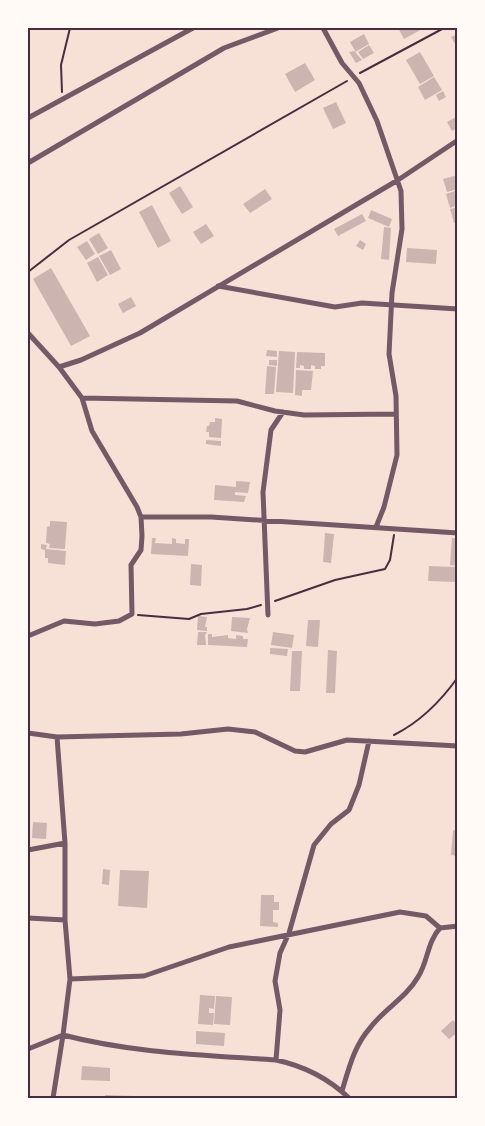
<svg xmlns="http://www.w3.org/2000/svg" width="485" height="1126" font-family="Montserrat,sans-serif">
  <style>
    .building { fill: #ccb4b1 }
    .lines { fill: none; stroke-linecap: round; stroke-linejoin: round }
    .path { stroke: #4a2c40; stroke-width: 2 }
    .minor { stroke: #755966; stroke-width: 5 }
    .neatline { fill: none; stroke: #4a2c40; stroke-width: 2 }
  </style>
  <rect width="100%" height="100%" fill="#f7e1d7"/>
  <path class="building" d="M398,28H424L404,39Z
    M364,34L369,44L355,52L362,60L356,63L349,52L355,51L350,42Z
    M458,34V49L451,37Z
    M369,45L374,53L363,59L358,52Z
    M420,52L434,76L420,84L406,60Z
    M305,63L315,80L295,92L285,74Z
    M434,77L442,90L425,100L418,87Z
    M443,91L446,97L439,101L436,95Z
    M336,102L346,123L333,129L323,108Z
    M458,116V128L452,131L447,122Z
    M458,175V189L447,192L443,179Z
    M180,186L193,207L182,214L169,193Z
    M265,189L272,199L250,213L243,204Z
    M458,190V205L450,208L446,194Z
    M152,205L171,241L158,248L139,212Z
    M458,207V222L454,223L450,209Z
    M371,210L392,219L389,227L368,218Z
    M362,214L366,221L338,236L334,229Z
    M206,224L214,236L201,244L193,232Z
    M384,227L391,228L389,260L381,259Z
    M99,233L108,248L98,254L89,239Z
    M360,240L366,244L363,250L356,246Z
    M87,241L95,254L86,260L77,247Z
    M407,248L437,250L436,264L406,262Z
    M111,250L121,269L110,275L99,256Z
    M98,257L108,275L97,282L87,263Z
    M51,268L90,336L71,346L33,279Z
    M131,297L136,306L123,313L118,304Z
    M267,350L277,351V357L266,356Z
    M279,351L295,352L293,393L276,392Z
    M297,352L325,353V366H321V369H315V366L311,365V369H304V366L300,365V368H296Z
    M269,360H277V366L269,365Z
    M267,366L276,367L274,394H265Z
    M296,370L313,371L311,390H302V396L295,395Z
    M215,418L222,419L221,438L209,437V432H206L207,426H209L210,422H215Z
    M206,440L221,441V446L206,444Z
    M236,481L250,482L248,493L235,492V495L246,496L244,502L214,500L215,485L236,487Z
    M50,521L67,522L65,549L49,548L50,544L46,543L47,527L50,526Z
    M325,533L334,534L331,563L323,562Z
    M152,538H156L155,543L172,544V538L176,539V543L185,544V539H189L188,556L151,554Z
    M452,538H458V566L450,565Z
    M41,544L47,545L46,549L66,551L65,565L48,563V558H45V550L41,549Z
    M191,564L202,565L201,586L190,585Z
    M429,566L456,567L455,582L428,581Z
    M198,616L207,617L205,627H207V631L197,630Z
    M232,617L250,618L247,629L248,633L231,631Z
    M308,620H320L318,647L306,646Z
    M198,632H207L205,635L206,645H197Z
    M273,632L294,635L292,648L271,645Z
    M208,634H212V637L228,635V638L236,639V635L243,636V639H248L247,647L208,645Z
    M270,648L288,649L287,656L270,654Z
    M328,650L337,651L335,693H326Z
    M292,651H302L300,691H290Z
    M33,822L47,823L46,839L32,838Z
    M453,830L458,831V856L451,855Z
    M103,869L110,870L109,885L102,884Z
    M120,870L149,871L147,908L118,906Z
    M261,895H274V902H279V910H273V922L278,923V927L260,926Z
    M200,995L215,996L214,1009L209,1008V1013H214L213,1025L198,1024Z
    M216,996L232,997L230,1025L214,1024Z
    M453,1020L458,1025V1032L449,1039L441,1031Z
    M196,1031L225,1033L224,1046L196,1044Z
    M82,1066L110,1068V1081L81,1080Z
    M105,1095L135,1096V1098H105Z
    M166,1096L186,1097V1098H166Z"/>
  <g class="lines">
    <path class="path" d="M360,73L444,28
      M62,92L61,65L70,28
      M28,272L69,240L347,81
      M275,601L335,580L385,569L390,560L394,535
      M138,615L189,619L201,614L247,609L261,605
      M394,735C420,722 441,701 458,677"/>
    <path class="minor" d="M323,28L342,63L359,83L377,121L401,191L402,229L392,293L389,354L396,396L397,455L384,507L376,527
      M28,118L193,28
      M28,163L224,48L278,28
      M218,286L335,307L362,303L458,309
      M28,333L59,367L82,398L92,431L137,507L141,517L142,536L141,550L131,565L132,614L119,621L95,624L64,621L28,636
      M59,367L81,360L140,333L398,180L458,140
      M82,398L237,401L275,411L304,415L394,414
      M141,517H211L458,533
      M268,615L263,492L271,430L283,412
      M28,733L57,737L181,734L228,729L255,732L295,751L305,752L347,740L458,746
      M57,737L65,843
      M28,850L65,843V920L70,979L63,1035C132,1053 204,1055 276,1060C304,1066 328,1078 349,1098
      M28,918L65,920
      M70,979L144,976L229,947L400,912L426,916L440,928
      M28,1049L63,1035
      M276,1060L280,1010L275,981L280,953L289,933L314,845L331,824L349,810L359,785L369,741
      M342,1091C349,1068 354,1046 370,1028C384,1009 406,998 418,977C428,962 427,942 440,928L458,926
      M53,1098L63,1035"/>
  </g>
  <rect width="485" height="1126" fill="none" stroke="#fffaf5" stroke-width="58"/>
  <rect x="29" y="29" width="427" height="1068" class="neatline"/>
</svg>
